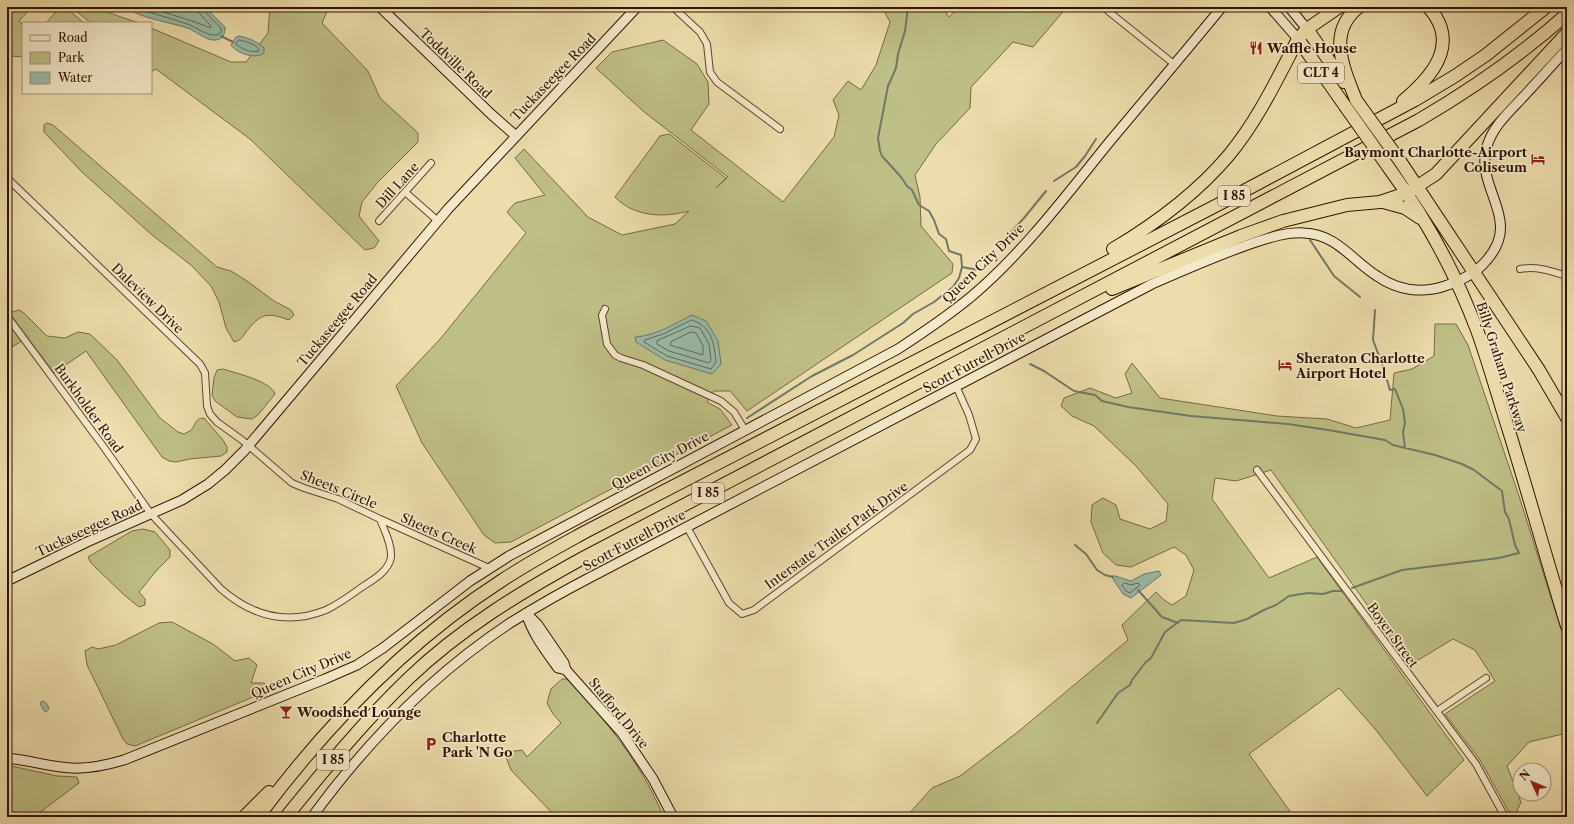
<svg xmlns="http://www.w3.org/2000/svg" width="1574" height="824" font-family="'Libre Caslon Text',serif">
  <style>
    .green { fill: #bebf86; stroke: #776a45 }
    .water { fill: #99bca9; stroke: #6f7967 }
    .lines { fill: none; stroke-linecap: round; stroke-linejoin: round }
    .shore { stroke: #646856; stroke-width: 1 }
    .stream { stroke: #6f7967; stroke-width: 2 }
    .street-casing { stroke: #5f462e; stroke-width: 8 }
    .secondary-casing { stroke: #301404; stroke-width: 11 }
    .highway-casing { stroke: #301404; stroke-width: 14 }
    .street { stroke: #f3e9c9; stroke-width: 6 }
    .secondary { stroke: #f3e9c9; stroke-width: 9 }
    .highway { stroke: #edddac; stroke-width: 12 }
    .highway-bridge-casing { stroke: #301404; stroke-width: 14; stroke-linecap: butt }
    .highway-bridge { stroke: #edddac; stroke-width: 12 }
    .labels { text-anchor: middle; stroke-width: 3.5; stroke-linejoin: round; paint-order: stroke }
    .shield { fill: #f3e9c9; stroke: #6a543f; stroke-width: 1 }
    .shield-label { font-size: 12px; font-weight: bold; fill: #301404 }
    .poi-label { font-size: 13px; font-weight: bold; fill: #301404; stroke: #f3e9c9; text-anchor: start }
    .street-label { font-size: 13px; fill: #301404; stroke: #f3e9c9 }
  </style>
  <rect width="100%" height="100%" fill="#edddac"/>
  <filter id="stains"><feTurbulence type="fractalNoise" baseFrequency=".005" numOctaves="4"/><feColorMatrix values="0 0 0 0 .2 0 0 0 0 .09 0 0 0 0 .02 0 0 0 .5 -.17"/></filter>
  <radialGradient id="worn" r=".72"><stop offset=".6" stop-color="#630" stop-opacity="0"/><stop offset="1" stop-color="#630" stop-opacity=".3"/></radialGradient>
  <path class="green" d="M7,7H32L19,21L23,25V57L11,56L7,52Z
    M60,7H65L84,23H46Z
    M71,7H99C106,13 128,19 139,23H91Z
    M270,7H329L322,23L368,71L380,98L418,133V142L378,182L362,202L359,216L379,241L374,248L365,250L250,139L156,69L151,72V28L231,62H246L268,33Z
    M465,7H527L521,11L509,9L484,12L469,11Z
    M880,7H942L949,17L959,7H1067L1033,47L1013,42L971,87L970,108L936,144L915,175L920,197L921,226L953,264L952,273L747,411L730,391H714L707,402L720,409L732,425L511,542L495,543L484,535L422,443L396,386L441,338L526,233L507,212L515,203L545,195L515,158L524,149L588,217L622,235L675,224L689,211C664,218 634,217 615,197L660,136L669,134L726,178L716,188L728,177L643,111L596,68L612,52L663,40L697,64L708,82L709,104L691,130L783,202L834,137L839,115L833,100L848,81L861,90L876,65L890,22L883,9Z
    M47,123L53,125L217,267L231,271L247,281L274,301L291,310L294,315L289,320C267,312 261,313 246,332C242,338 241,340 234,342L226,328L219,302L211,286L191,265L152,235L82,172L44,132V125Z
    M19,310L24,313L47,336L65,338L78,332L90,334L117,360L160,418L178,432L184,434C186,433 188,432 190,431C196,426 194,418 204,418L223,440L227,447V452L221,456L190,459L176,462L169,461L162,457L86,351L54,373L10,314L12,312Z
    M7,318L25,339L7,350Z
    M1435,324H1456L1468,345L1519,496L1567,648V733L1529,742L1507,766L1521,802L1516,813L1509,812L1480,760L1445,714L1495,681L1475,650L1453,639L1410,665L1271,470L1236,481L1215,478L1212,499L1269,578L1317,557L1464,760L1427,796L1376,730L1339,688L1249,754L1294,817H906L932,788L960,776L1019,731L1128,640L1122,625L1156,592L1164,600L1172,605L1186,596L1194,570L1186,555L1174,547L1131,567L1116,565L1103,553L1091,522L1092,505L1103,498L1116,505L1120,519L1150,529L1166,521L1168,504L1136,466L1094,426L1072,416L1061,406L1064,398L1090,388L1116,398L1132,393L1125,374L1132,363L1160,398L1277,416L1327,419L1356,428L1390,420L1394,373L1412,369L1434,356Z
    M223,369C235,373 271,381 275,394L258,415L252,419L237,417L215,401L212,395L214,378L217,370Z
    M143,529L155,532L170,550V557L157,570L139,592L145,599V605L139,607L123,594L91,563L88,557L132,531Z
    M172,622L213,644L235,661L249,658L257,665L251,683H264L270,690L135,746L127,744L123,739L87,665L85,651L92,647L98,649L116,645L159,623Z
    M562,679H567C597,710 625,744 646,781C653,793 658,805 664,817H556L511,770L506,757L509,752L522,750L527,757L561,723L553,714L547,703L551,689Z
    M7,765L57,776L77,777L79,783L39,813L40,817H7Z"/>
  <path class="water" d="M125,7H205L225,27C225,33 224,39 216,40C207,41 198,33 190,29C171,22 141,19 125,7Z
    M239,36C249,38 256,41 264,48V53C256,60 236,53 231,45L236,37Z
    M692,315L706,321L718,341L721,364L712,374L665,360L636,342L635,337C655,336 674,324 692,315Z
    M1159,571L1161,575L1131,598L1123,594L1111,576H1115L1131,581L1144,574Z
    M42,701C46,701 48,706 49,709L46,712L43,710L40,703Z"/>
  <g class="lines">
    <path class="shore" d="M133,7C152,14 172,18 190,25C199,29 210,38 219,34L221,32V28L204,11L203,7
      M147,7L192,21L211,28V26L200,14L198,7
      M239,40C246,42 256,43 259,51C251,53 241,49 236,44Z
      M692,320C712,327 714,343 716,362L711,369L667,356L644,342L645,340L663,334Z
      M691,326L700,328L709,344L711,360L709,363L669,351L657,344V341Z
      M691,332L696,333L703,346V355L670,345L671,342Z
      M1125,583L1131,585L1138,583L1140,585L1130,593L1126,591L1122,586L1123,584Z"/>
    <path class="stream" d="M221,36L233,42
      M1054,181L1076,167L1085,156L1096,139
      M1310,240L1334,276L1360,297
      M1000,244L1024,218L1046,191
      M962,267L978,270
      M1375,310L1373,340L1382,364L1390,390L1395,389L1403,409L1405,423L1403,432L1405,448
      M1030,364L1044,371L1074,391L1095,395L1102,401L1128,407L1191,416L1288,424L1328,430L1385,440L1393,445L1435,455L1462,464L1474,470L1502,491L1505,512L1509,519L1515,545L1519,553L1499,558L1402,570L1352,588
      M747,418L812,376L853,355L903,323L913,314L934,302L953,287L959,278L962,267L961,255L949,251L946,239L939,234L934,220L929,211L919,205L912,190L907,186L901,177L882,156L880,151L878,138L888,86L896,68L898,54L905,31L908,7
      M1075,545L1086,554L1097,570L1105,575L1113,577
      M1138,590L1162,617L1178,623
      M1097,723L1118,693L1130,685L1132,680L1145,663L1151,658L1165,632L1181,620L1234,623L1247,619L1264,610L1276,605L1289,596L1308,593L1323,594L1333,591H1342"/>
    <g class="street-casing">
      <path id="street" d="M673,7L700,32L707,44L710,72L717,82L780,129
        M1103,7L1174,64
        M7,178L200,364L205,373L207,406L210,414L217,422L242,440L292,483L304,488L338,499L380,519C384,530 392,544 391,557C389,571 373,580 362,587C351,595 339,604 326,610C286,626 252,616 221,589L151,514L103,446L7,316
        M405,192L438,221
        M379,221L431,163
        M1520,269C1537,266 1551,271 1567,276
        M605,309L602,315L607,344L615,355L621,358L643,365L721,401L734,412L745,430
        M1257,470L1476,764L1505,817
        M380,519L489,568
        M687,527L729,603L742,614L754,610L970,450L976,439L969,415L956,386
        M1437,711L1486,678"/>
    </g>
    <g class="secondary-casing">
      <path id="secondary" d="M380,7L491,114L516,136
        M1270,7L1298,39
        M1289,7L1307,29
        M7,581L87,542L182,500L208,484L225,470L244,451L448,209L637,7
        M526,613L538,625L564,663L566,670L558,668C545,650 533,635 526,613Z
        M566,670L622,733L653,779L673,817
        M7,758C29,760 50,767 72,768C90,769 107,765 124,760L325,679L357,665L383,648L470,581L509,556L898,349C924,332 948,316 972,296C1025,251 1067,194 1111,140C1148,96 1185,52 1222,7
        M312,817C366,743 433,674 510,623C536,607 562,592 589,578L1152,284C1186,269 1220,254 1256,242C1271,237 1287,232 1304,233C1336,234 1352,260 1377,276C1397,290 1421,294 1445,286C1460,281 1476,273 1486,261C1524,219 1474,189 1487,146C1493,126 1509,112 1523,97C1538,81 1552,65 1567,49"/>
    </g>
    <g class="highway-casing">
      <path id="highway" d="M1307,29L1344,82
        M1298,39L1345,106
        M1356,100C1344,69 1326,32 1359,7
        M1403,101C1424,83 1450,58 1441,28C1438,19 1434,13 1428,7
        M1400,161L1539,370L1567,418
        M1389,168C1425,217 1455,272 1477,330C1489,363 1498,397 1509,431C1529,496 1547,561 1567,626
        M1383,202L1405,208L1420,218
        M1113,249C1155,224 1197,193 1229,155C1258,120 1277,79 1298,39L1307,29L1339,7
        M1112,289L1241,236L1283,221L1347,205L1380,202L1407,193L1436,174L1567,33
        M244,817L269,792
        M258,817C325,727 405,643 501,581C528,563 556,548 585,532L1225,201L1415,100L1455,76L1486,55L1546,7
        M286,817C325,769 364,721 409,678C460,629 521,592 583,558L1419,120C1472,89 1521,55 1567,14"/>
    </g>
    <use href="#street" class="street"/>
    <use href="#secondary" class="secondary"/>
    <use href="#highway" class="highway"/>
    <g class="highway-bridge-casing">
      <path id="highway-bridge" d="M1356,100L1400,161
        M1345,106L1389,168"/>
    </g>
    <use href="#highway-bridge" class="highway-bridge"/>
  </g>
  <defs>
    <g id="restaurant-bare" transform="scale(1.08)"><path d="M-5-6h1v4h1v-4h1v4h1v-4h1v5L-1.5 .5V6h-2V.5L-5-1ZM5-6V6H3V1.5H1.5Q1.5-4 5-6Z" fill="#8f2418" stroke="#f3e9c9" stroke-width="2.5" paint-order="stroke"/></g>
    <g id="hotel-bare" transform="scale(1.08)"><path d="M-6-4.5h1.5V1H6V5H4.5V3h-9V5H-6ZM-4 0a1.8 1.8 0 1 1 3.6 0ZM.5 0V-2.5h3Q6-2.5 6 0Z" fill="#8f2418" stroke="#f3e9c9" stroke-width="2.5" paint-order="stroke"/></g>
    <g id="bar-bare" transform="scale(1.08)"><path d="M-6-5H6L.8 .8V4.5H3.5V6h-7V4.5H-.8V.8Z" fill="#8f2418" stroke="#f3e9c9" stroke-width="2.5" paint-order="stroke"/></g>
    <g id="parking-bare" transform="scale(1.08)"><path d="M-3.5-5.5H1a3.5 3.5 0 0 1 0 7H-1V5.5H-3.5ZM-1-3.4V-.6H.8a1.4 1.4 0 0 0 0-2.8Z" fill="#8f2418" stroke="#f3e9c9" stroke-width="2.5" paint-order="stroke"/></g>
  </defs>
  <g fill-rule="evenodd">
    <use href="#restaurant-bare" x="1256" y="48"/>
    <use href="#hotel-bare" x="1538" y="159"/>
    <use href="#hotel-bare" x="1285" y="365"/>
    <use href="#bar-bare" x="286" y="712"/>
    <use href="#parking-bare" x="431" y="744"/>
  </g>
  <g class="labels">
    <g class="shield">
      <rect x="1298" y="63" width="46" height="20" rx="3"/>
      <rect x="1218" y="186" width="32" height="20" rx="3"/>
      <rect x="692" y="483" width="32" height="20" rx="3"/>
      <rect x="317" y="750" width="32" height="20" rx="3"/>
    </g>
    <g class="shield-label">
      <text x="1321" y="77">CLT 4</text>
      <text x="1234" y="200">I 85</text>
      <text x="708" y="497">I 85</text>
      <text x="333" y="764">I 85</text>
    </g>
    <g class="poi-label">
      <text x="1267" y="53">Waffle House</text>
      <text x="1527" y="157" text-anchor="end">Baymont Charlotte-Airport<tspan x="1527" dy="15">Coliseum</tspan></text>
      <text x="1296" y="363">Sheraton Charlotte<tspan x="1296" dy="15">Airport Hotel</tspan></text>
      <text x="297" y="717">Woodshed Lounge</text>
      <text x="442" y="742">Charlotte<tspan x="442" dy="15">Park 'N Go</tspan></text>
    </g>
    <g class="street-label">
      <text transform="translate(456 63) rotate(44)" y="5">Toddville Road</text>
      <text transform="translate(553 77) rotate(-46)" y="5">Tuckaseegee Road</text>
      <text transform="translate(397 185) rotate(-48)" y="5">Dill Lane</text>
      <text transform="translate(983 263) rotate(-44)" y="5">Queen City Drive</text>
      <text transform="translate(148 298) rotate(44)" y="5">Daleview Drive</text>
      <text transform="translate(337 320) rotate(-50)" y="5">Tuckaseegee Road</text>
      <text transform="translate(974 362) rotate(-28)" y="5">Scott Futrell Drive</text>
      <text transform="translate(1502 367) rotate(72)" y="5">Billy Graham Parkway</text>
      <text transform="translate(89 408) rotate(54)" y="5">Burkholder Road</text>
      <text transform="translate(660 460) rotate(-28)" y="5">Queen City Drive</text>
      <text transform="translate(339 489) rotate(22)" y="5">Sheets Circle</text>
      <text transform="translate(89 528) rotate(-25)" y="5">Tuckaseegee Road</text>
      <text transform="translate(439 533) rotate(24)" y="5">Sheets Creek</text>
      <text transform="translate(836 535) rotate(-36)" y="5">Interstate Trailer Park Drive</text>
      <text transform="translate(634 540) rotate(-28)" y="5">Scott Futrell Drive</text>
      <text transform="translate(1393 635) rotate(54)" y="5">Boyer Street</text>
      <text transform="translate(301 673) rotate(-23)" y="5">Queen City Drive</text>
      <text transform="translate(619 713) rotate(51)" y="5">Stafford Drive</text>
    </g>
  </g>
  <rect width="1574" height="824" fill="none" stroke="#edddac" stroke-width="24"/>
  <rect x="8" y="8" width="1558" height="808" fill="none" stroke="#301404" stroke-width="2"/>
  <rect x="12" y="12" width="1550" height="800" fill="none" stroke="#301404"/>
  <rect x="22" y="22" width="130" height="72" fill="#f3e9c9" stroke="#a5947a"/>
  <rect x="30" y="35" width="20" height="6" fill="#f3e9c9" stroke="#a5947a"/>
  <text x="58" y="42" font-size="12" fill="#301404">Road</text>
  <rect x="30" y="52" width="20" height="12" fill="#bebf86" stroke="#a5947a"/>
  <text x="58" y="62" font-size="12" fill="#301404">Park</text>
  <rect x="30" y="72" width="20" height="12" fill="#99bca9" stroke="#a5947a"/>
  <text x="58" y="82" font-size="12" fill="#301404">Water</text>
  <g transform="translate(1532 782) rotate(314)"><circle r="19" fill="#f3e9c9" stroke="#a5947a"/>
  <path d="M0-3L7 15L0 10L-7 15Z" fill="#8f2418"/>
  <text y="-6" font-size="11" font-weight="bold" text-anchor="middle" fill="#301404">N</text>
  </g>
  <rect width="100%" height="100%" filter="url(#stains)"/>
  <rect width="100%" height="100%" fill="url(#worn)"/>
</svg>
